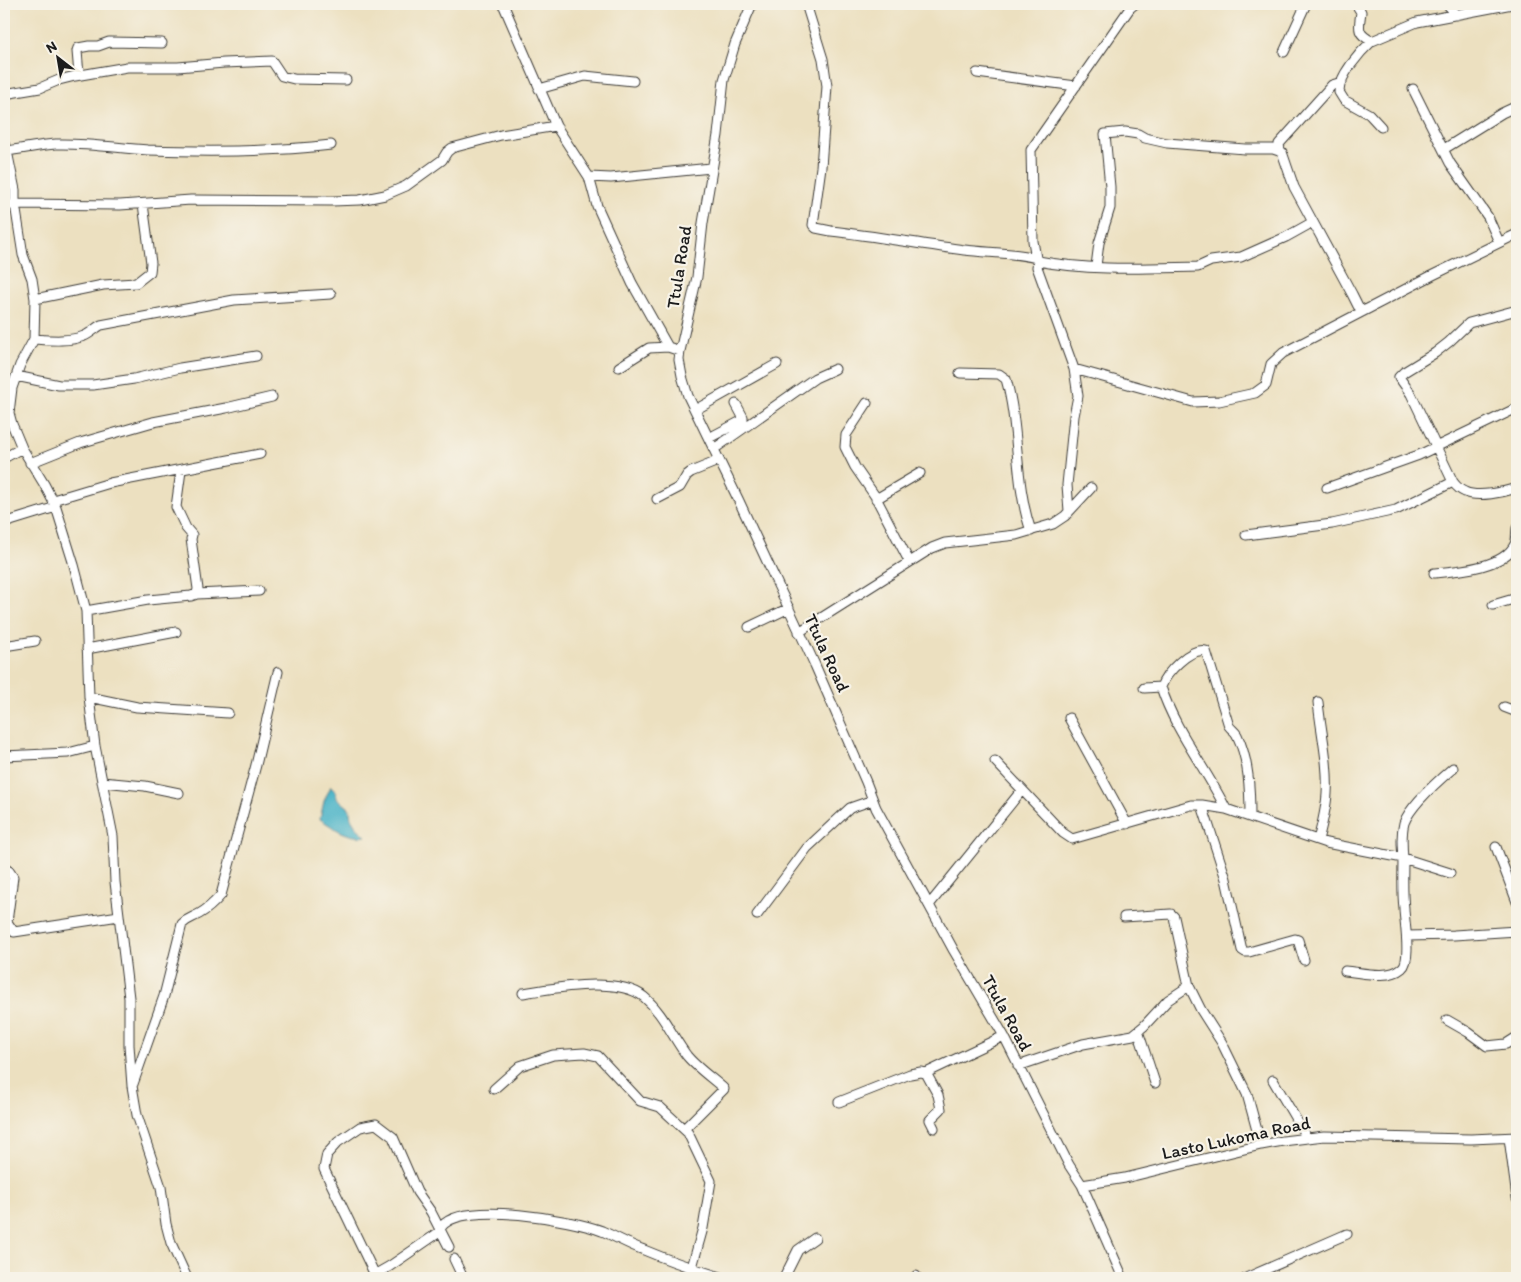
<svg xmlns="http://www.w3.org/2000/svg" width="1521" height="1282" font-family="Itim,sans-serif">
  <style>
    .water { fill: #49b3c7; stroke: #326872 }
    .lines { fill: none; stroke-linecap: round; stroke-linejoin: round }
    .minor-casing { stroke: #3b3935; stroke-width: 11 }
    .minor { stroke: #fff; stroke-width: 9 }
    .labels { text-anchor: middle; stroke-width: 4.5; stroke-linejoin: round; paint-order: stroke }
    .street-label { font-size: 18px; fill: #1c1c1c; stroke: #f7f3e8 }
  </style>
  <rect width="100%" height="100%" fill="#f7f3e8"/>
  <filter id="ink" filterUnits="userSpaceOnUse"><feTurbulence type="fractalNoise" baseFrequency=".02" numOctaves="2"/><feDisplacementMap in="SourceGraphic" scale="10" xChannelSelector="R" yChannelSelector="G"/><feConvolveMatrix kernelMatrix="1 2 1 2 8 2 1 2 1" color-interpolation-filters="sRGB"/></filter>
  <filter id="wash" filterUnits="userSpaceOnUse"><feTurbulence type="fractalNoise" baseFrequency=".0096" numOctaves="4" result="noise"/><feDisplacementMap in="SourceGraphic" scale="20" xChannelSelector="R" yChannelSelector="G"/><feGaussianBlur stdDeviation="1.12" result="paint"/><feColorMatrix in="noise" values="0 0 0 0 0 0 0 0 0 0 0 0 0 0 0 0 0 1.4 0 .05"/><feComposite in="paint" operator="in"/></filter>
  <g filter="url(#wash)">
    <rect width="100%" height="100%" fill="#ece0c0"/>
    <path class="water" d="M331,786L335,790L337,798L349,808L351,818L357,828L366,836C349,839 334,828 320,819L324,801Z"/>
  </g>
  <g filter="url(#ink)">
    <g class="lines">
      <g class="minor-casing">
        <path id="minor" d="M503,4L556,126L589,177L597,206L632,283L668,347L680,351
          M752,4L735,44L724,80L718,135L703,223L697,277L680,351L679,360L682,376L688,396L739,501L815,665L866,782L876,808L954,951L1004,1036L1069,1165L1082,1185L1123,1278
          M806,4L823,59L827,86L821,167L813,225L816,228L831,231C875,236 919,244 964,250C988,253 1012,252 1036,258
          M1356,4L1361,12C1359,27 1356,34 1372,41L1417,22L1512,4
          M1447,4L1457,15
          M1372,41C1360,52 1339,76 1339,92L1344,100L1369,114L1381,127
          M1284,52L1306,4
          M977,73L1076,86
          M79,75L77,51L78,48L89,46H98L109,42L162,43
          M539,89L585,76L633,81
          M1413,89L1450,163L1488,217L1499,242L1503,241
          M4,94L40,88L59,80L75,76L127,67H178L224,63L272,61L282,76L294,79L346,80
          M4,144L7,151L15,190V204L23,255L32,279L35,299L34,339L20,365L12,388L9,413L12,424L22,448L44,484L56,507L74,565L86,611L89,697L95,746L113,836L115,882L129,998V1045L132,1086L137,1115L161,1187L166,1224L171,1243L187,1278
          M1444,149L1502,113L1517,106
          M7,151C23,149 40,145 56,144C87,143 117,148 148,150C206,152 272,152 331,145
          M1280,151L1279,144L1332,85L1342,82
          M589,177L611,178L711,168
          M4,206L15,204L120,205L191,200L332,201L360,200L385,195L406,186L442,160L447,152L452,148L501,135L556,126
          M1038,261C1089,271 1146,268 1198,267L1211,261L1241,257L1286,237L1313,222
          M1096,266L1099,243L1110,208V187L1105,134L1125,132L1138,134L1145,138L1167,143L1245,149H1273L1282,152L1294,187L1352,294L1358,306L1363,310
          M35,299L103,285L136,283L150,272L151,263L143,204
          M1517,310L1469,323L1449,342L1435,353L1404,372L1399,377L1411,394L1453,482C1456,486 1460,490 1465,492C1478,498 1504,492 1517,488
          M34,339C49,340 69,342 84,336C90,334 95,328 101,325L234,300L331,294
          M619,367L649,348L668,347
          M1074,369L1193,402L1219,401L1255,393L1266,385L1271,364L1283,353L1431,276L1517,234
          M960,373L999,374L1006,379C1020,428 1014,482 1031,531
          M16,376L59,385H93L134,379L180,368L256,356
          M867,403L846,435L845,447L855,467L875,496L909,561
          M695,410L777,364
          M709,438L743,420V417L736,404
          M714,449L815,378L835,369
          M4,458L22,448
          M30,463L80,443L153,422L226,408L272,397
          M1327,488L1419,455L1517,408
          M657,499L680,487L687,475L691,472L713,463L718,459
          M876,499L920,473
          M53,500L110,483L260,454
          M1069,511L1067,485L1074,416L1078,396L1074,369L1037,267L1038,261L1036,258L1033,241L1031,150L1130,8L1135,4
          M4,523L56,507
          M1246,535L1332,524L1396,510L1453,482
          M1434,573C1457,571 1504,568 1515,544C1517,539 1516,533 1517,528
          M197,594L259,591
          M1493,605L1517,598
          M86,611L148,600L191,596L197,594L198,589L191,539L192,535L186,528L176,507L181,471
          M749,627L789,608
          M799,632L932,548L945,543L1016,535L1053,524L1065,516L1091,488
          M4,646L35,641
          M87,649L176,632
          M1161,687C1166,673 1190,647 1206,651L1229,726C1232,730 1235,731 1237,735C1249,760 1250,790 1250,817
          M1144,688L1161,687C1175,731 1206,768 1226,809
          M89,697L137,707L228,713
          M1318,702C1321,732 1329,764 1327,794C1326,810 1322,825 1318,840
          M1504,707L1517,712
          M1069,718L1127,824
          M4,756L68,753L95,746
          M995,761L1063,833L1072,839L1191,805H1202L1226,809L1326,843L1403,858C1403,875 1402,892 1404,908C1404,921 1412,960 1402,968C1388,980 1361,972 1345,971
          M102,782L145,786L179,793
          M1202,805L1226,879L1242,950L1245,952H1249L1295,939L1298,940L1304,960
          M1496,847L1517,902
          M4,868L9,871L13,877L7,922L14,932L119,916
          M1450,873L1403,858C1402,846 1401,834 1404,823C1410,806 1439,780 1453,768
          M929,905L1022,790
          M757,915L807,848L850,808L873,800
          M1124,917L1171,914L1174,917L1189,986L1201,1010L1222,1043L1247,1094L1261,1145
          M1407,936L1454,935L1517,931
          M523,993C553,988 618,976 644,997C663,1013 672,1036 687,1056C696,1067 713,1079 724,1089L684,1129
          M1447,1020L1468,1032L1487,1046L1506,1044L1517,1037
          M1138,1031L1155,1083
          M1018,1066L1083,1044L1133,1035L1144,1026L1168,1000L1189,986
          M926,1073L938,1095L941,1109L930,1120L934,1128
          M1273,1080L1307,1138
          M133,1084L164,996L182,924C188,918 192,918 199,914C208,909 215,902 221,895L256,765L278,672
          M494,1089L520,1066L553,1055L584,1053L598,1056L640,1101L660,1107L688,1133L711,1181L703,1228L689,1278
          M839,1102L910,1074L921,1072L926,1073L1004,1036
          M1509,1138L1517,1198
          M1082,1185L1125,1178L1261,1145L1283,1141L1324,1136L1471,1139L1517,1137
          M442,1226C464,1200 573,1220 602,1231C616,1237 630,1245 644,1250C670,1261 697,1270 724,1278
          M454,1259L463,1278
          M375,1275L324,1169L327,1154L338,1142L360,1127L376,1124L393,1137L417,1192L431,1212L449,1247
          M369,1278L390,1266L441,1231
          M784,1278L798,1250L815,1238
          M915,1278L916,1276
          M1246,1278L1347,1234"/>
      </g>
      <use href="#minor" class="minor"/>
    </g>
  </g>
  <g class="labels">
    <g class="street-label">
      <text transform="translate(679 267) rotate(-81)" y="6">Ttula Road</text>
      <text transform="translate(827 653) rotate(65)" y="6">Ttula Road</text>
      <text transform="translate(1007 1013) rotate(61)" y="6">Ttula Road</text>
      <text transform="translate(1236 1138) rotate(-12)" y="6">Lasto Lukoma Road</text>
    </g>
  </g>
  <rect width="1521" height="1282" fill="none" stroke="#f7f3e8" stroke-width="20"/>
  <g transform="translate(58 58) rotate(329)" stroke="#f7f3e8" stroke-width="4" paint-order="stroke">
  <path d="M0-4L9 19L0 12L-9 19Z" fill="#1c1c1c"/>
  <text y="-8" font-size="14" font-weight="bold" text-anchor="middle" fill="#1c1c1c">N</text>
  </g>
</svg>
